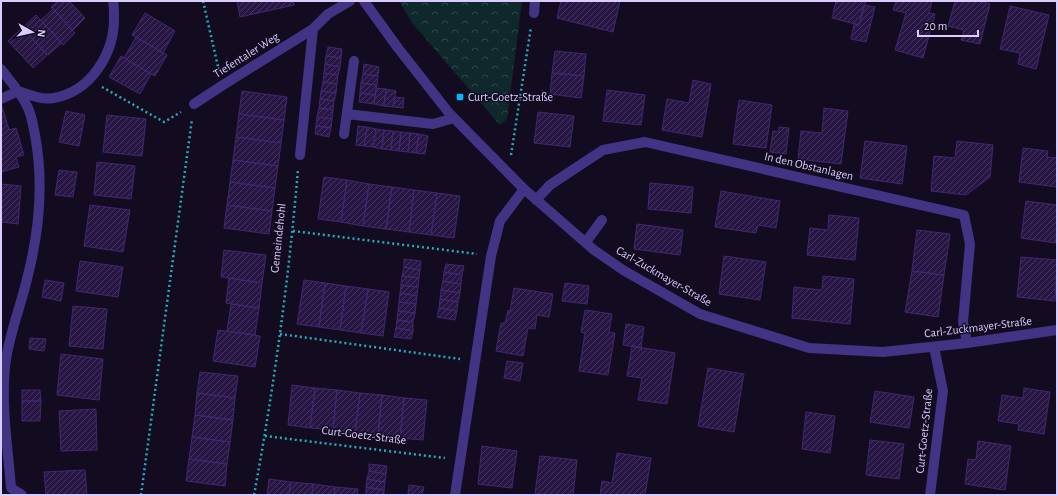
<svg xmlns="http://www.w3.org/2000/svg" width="1058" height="496" font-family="'Alegreya Sans',sans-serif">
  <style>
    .park { fill: url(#park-crowns) }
    .building { fill: url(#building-hatch); stroke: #412771 }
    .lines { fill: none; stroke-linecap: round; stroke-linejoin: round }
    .path { stroke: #26abb9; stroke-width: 2.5; stroke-dasharray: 2 3; stroke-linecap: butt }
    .minor { stroke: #433384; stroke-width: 10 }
    .poi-dot { fill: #00b8f7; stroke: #130c21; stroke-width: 1.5 }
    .labels { text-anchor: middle; stroke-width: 3; stroke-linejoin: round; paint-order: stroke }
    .street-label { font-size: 12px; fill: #daccff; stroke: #130c21 }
    .poi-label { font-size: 12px; fill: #daccff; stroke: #130c21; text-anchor: start }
  </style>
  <defs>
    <pattern id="park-crowns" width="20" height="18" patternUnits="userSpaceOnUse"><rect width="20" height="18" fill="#0e282c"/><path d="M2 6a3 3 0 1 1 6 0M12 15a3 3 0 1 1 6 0" fill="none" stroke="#30464c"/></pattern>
    <pattern id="building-hatch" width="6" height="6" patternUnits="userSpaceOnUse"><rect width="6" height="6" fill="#271644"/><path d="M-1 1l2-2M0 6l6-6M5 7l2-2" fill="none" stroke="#463760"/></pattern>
  </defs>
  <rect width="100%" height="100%" fill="#130c21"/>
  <path class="park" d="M399,1H522L507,119L500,125L413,24Z"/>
  <path class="building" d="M58,1H69L85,18L73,30L51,7Z
    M237,1H293L294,5L240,17Z
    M561,1H620L613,32L557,18Z
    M836,1H866L859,25L832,18Z
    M896,1H932L929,13L935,14L923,58L895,50L906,13L893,10Z
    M955,1H979L990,4L980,44L961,40L964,30L948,26Z
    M864,5L875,7L866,42L851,39L854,24L859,25Z
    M1010,6L1049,15L1036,69L1018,64L1020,53L1000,49Z
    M53,9L75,33L63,45L41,20Z
    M145,13L175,31L163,53L132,35Z
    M36,15L62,43L48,55L22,28Z
    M22,28L47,55L33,68L8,41Z
    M136,37L167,55L155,76L124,58Z
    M328,47L342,49L341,58L326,56Z
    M555,51L586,54L584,76L552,73Z
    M121,56L151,74L140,94L109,77Z
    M326,56L341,58L340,67L325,64Z
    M325,64L340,67L338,75L324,73Z
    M364,64L379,67L378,76L363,74Z
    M324,73L338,75L337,84L323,82Z
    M552,73L584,76L581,98L550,94Z
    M363,74L378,76L377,85L361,83Z
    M693,80L711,84L702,137L662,130L667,99L689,103Z
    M323,82L337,84L336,93L321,91Z
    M361,83L377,85L375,95L360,93Z
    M376,88L386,89L384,106L374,104Z
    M386,89L396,91L393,107L384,106Z
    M607,90L645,95L641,125L603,121Z
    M242,91L287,97L284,120L239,114Z
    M321,91L336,93L334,101L320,99Z
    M360,93L375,95L374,104L359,102Z
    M395,97L404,98L403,108L393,107Z
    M320,99L334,101L333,110L319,108Z
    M739,100L772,105L766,148L733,144Z
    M1,106H2L9,130L16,128L24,155L16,157L19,167L1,172Z
    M319,108L333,110L332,119L317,117Z
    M824,108L848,111L841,164L798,159L801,131L822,133Z
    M66,111L85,115L79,146L59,142Z
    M538,112L574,116L570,147L534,143Z
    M239,114L284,120L281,143L236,137Z
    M107,115L146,119L142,156L103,152Z
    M317,117L332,119L331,128L316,126Z
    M316,126L331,128L329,137L315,134Z
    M358,126L367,127L364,146L356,145Z
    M367,127L376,129L373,147L364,146Z
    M779,127L789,128L786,154L770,152L773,131L779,132Z
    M376,129L384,130L382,149L373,147Z
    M384,130L393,131L391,150L382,149Z
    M393,131L401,132L399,151L391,150Z
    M401,132L410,133L408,152L399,151Z
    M410,133L419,134L416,153L408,152Z
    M419,134L428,136L425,154L416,153Z
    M236,137L281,143L278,166L233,160Z
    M865,141L907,146L902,184L860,178Z
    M957,141L993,145L990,177L966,195L931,191L934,156L955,158Z
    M1023,148L1048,151L1047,157L1057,158V187L1019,182Z
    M233,160L278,166L275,188L230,182Z
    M97,162L135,166L131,199L94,195Z
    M59,170L77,172L73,197L55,195Z
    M324,177L347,180L341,222L318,219Z
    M347,180L369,184L363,226L341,222Z
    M230,182L275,188L272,211L227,205Z
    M650,183L693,187L691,213L648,209Z
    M1,184L21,186L18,224L1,222Z
    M369,184L392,187L386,229L363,226Z
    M392,187L414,190L409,232L386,229Z
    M414,190L437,193L431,235L409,232Z
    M721,191L780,201L776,228L758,225L756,233L715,227Z
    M437,193L460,196L454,238L431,235Z
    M1026,201L1057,205L1056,243L1021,238Z
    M90,205L130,210L123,252L84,246Z
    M227,205L272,211L269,234L224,228Z
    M829,215L859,218L855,260L807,255L810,228L828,230Z
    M637,224L683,230L680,255L634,249Z
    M917,230L950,234L944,275L912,271Z
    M224,250L266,255L262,283L221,277Z
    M724,256L766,262L760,300L719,294Z
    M1021,257L1057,260L1055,301L1017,297Z
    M404,259L421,261L420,270L404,267Z
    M80,261L123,267L118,297L76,291Z
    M446,264L464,266L462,275L444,272Z
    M404,267L420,270L419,278L402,276Z
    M912,271L944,275L938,317L905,312Z
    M444,272L462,275L461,284L443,281Z
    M402,276L419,278L418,287L401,285Z
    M823,276L854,279L850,324L792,318L794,287L822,290Z
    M229,278L262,283L259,308L226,303Z
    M45,280L64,283L61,301L42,297Z
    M304,280L325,283L319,327L297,324Z
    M443,281L461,284L460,293L441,290Z
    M325,283L346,286L340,330L319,327Z
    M565,283L589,286L587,304L562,301Z
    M401,285L418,287L417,296L400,293Z
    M346,286L368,289L361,333L340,330Z
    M514,288L553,294L549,317L537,315L535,329L528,328L523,356L496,351L501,323H505L508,310L510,311Z
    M368,289L389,292L383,336L361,333Z
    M441,290L460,293L458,302L440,299Z
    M400,293L417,296L416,304L399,302Z
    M440,299L458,302L457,311L439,308Z
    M399,302L416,304L415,313L398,311Z
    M231,304L259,308L255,335L227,331Z
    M73,306L107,309L103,349L69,346Z
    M439,308L457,311L455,320L437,317Z
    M585,310L612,314L609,332L615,333L608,375L579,371L585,333L581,332Z
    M398,311L415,313L413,322L397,320Z
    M397,320L413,322V331L396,328Z
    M626,324L644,327L641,348L623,345Z
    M396,328L413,331L411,339L394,337Z
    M218,330L260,336L255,367L213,361Z
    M30,338L46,339L44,351L29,349Z
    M632,346L675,353L667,404L638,400L642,378L627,376Z
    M61,354L103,359L99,400L57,395Z
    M507,361L523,363L520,381L504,378Z
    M708,368L744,374L734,432L698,426Z
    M200,372L238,376L235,398L197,393Z
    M292,385L315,388L310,428L288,425Z
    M315,388L337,390L333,430L310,428Z
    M1024,388L1050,392L1044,434L1018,430L1019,424L998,421L1002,395L1023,398Z
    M22,390H40L41,401H22Z
    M337,390L360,393L355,433L333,430Z
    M875,391L914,397L909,428L870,422Z
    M197,393L235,398L233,420L195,415Z
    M360,393L382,395L378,435L355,433Z
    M382,395L404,398L400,438L378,435Z
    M404,398L427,400L423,440L400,438Z
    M22,401H41L40,421H22Z
    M96,409L97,450L61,451L59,411Z
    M806,412L835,416L830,453L802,449Z
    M195,415L233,420L230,442L192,437Z
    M192,437L230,442L227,464L189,459Z
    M870,440L904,444L899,479L866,475Z
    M978,441L1011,446L1005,490L965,484L968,459L976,460Z
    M482,446L517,451L512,488L478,484Z
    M617,453L651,458L645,495H600L602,481L612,483Z
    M540,456L577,460L573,495L535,494Z
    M189,459L227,464L225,486L186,481Z
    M369,464L387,466L386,474L369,471Z
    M85,470L87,495H46L44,472Z
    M369,471L386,474L385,482L367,479Z
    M269,479L291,482L289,495H267Z
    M367,479L385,482L384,490L366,487Z
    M291,482L313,484L312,495H289Z
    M313,484L335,487L334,495H312Z
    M409,485L424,487L422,495L408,494Z
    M335,487L358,489L357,495H334Z
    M366,487L384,490V495H366Z"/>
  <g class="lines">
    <path class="path" d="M203,1L219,71
      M102,87L164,122L181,112
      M511,155L531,27
      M293,231L477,254
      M280,334L460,359
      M265,436L445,458
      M141,495L192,119
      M254,495C274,387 289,278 298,169"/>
    <path class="minor" d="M364,1L398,48L449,113L524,189L594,250L623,270L700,314L809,348L883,352L967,343L1057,330
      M534,13L535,1
      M1,69C10,81 21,93 27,106C32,115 33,126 35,135C44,183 39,233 27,279C20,309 8,337 5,367C1,408 8,448 11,488L22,495
      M1,99L18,91C30,95 41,100 54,98C92,91 115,52 114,16C114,11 114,6 113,1
      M194,104L223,85L313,29L328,14L350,1
      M347,114L433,124L454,118
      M344,134L354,61
      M300,155L313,29
      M536,200L550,185L603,150L645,142L964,215L970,244L963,322L967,343
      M586,242L602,220
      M455,495L491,256L500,221L524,189
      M930,495L943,391L934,347"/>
  </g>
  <rect class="poi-dot" x="456" y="93" width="8" height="8" rx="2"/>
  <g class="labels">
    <g class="street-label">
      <text transform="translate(246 55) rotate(-32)" y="4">Tiefentaler Weg</text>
      <text transform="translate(809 166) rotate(13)" y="4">In den Obstanlagen</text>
      <text transform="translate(278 238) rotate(-84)" y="4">Gemeindehohl</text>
      <text transform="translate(664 276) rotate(30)" y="4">Carl-Zuckmayer-Straße</text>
      <text transform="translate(978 327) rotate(-7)" y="4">Carl-Zuckmayer-Straße</text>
      <text transform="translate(924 431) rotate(-84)" y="4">Curt-Goetz-Straße</text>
      <text transform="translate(364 435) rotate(7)" y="4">Curt-Goetz-Straße</text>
    </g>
    <g class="poi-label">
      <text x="468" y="101">Curt-Goetz-Straße</text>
    </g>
  </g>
  <rect width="1058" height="496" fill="none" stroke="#daccff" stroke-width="4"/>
  <g transform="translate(32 32) rotate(98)" stroke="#130c21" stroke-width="3" paint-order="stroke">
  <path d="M0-3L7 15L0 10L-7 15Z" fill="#daccff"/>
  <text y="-6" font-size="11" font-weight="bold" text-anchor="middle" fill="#daccff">N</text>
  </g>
  <path d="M918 30v6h60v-6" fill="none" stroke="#daccff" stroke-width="2"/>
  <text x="924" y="30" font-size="12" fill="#daccff" stroke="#130c21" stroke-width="3" paint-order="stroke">20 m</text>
</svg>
